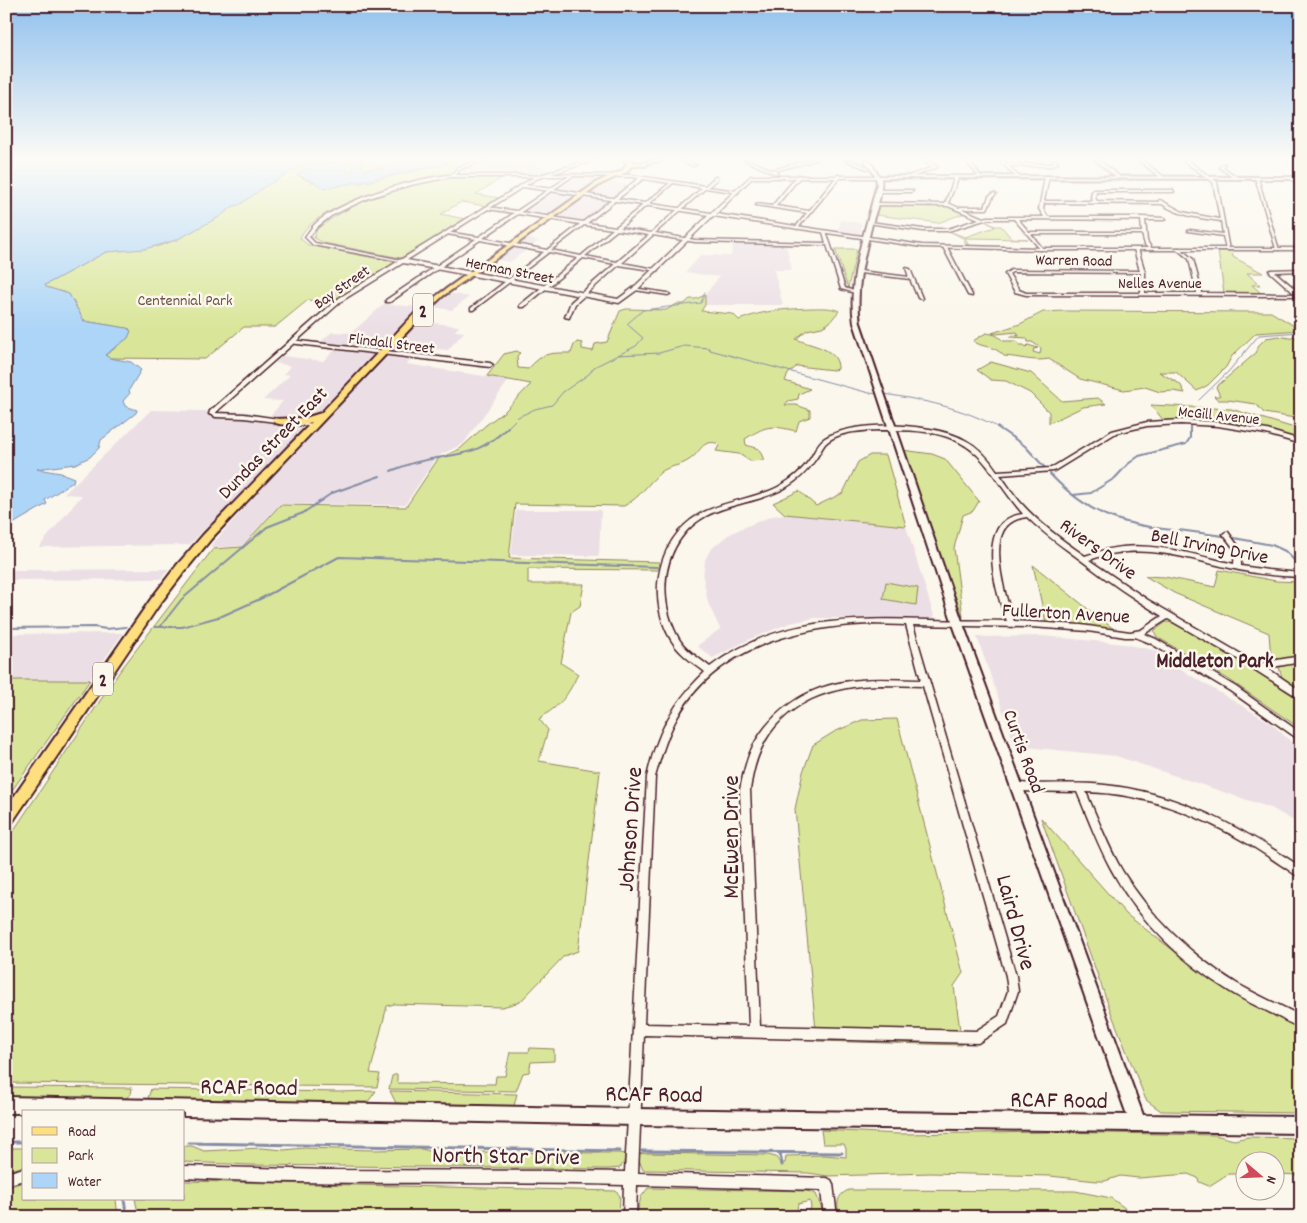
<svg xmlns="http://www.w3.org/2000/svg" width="1307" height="1223" font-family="Dekko,sans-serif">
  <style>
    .built { fill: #ebdfe5 }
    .green { fill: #d9e699; stroke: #928262 }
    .water { fill: #acd5f7; stroke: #858ca5 }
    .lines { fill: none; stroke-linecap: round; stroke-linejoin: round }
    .stream-far2 { stroke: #858ca5; stroke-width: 1 }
    .stream-far1 { stroke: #858ca5; stroke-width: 2 }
    .stream { stroke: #858ca5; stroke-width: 3 }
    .minor-casing { stroke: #4a1f2b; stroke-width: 3 }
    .tertiary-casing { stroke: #4a1f2b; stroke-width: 3 }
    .secondary-casing { stroke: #4a1f2b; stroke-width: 4 }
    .primary-casing { stroke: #4a1f2b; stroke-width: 4 }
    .minor { fill: #fbf7ec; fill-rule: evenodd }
    .tertiary { fill: #fbf7ec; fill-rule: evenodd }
    .secondary { fill: #fbf7ec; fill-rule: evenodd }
    .primary { fill: #fedf80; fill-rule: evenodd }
    .rail { stroke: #4a1f2b; stroke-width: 1 }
    .labels { text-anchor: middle; stroke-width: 5; stroke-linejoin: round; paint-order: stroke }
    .far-street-label { font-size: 16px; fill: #4a1f2b; stroke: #fbf7ec }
    .far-park-label { font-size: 16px; fill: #6e5146; stroke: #fbf7ec }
    .shield { fill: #fbf7ec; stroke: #7f6065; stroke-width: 1 }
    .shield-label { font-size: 19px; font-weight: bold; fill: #4a1f2b }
    .street-label { font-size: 20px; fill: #4a1f2b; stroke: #fbf7ec }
    .neighbourhood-label { font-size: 21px; font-weight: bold; fill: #4a1f2b; stroke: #fbf7ec }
    .near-street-label { font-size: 24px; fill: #4a1f2b; stroke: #fbf7ec }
  </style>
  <rect width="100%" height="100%" fill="#fbf7ec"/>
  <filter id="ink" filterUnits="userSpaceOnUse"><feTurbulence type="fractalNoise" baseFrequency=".02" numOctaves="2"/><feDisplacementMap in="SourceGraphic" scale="10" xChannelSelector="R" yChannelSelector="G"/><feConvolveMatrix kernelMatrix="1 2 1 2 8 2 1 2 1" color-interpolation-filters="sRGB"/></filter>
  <g filter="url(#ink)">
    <path class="built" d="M486,160H548L550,162L536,165L551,171L537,175L459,174L460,169Z
      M576,177H604L580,193L557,190Z
      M605,181L630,185L613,199L587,195Z
      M553,192L576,196L547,216L524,212Z
      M583,197L610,201L582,222L554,217Z
      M841,220L861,223V235L837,232Z
      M527,238L539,241L510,262L497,260Z
      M733,243L786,245L792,270H774L783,305H697L719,277L686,272L701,255L731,256Z
      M450,293L469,297L452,310L433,307Z
      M384,304L420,307L378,350L319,343L332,332L351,333Z
      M419,321L459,326L455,331L464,332L448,350L435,349L429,356L390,351Z
      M335,350L374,354L313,418L270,416L283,401L263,400L290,375L283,374L291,366L275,363L283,356L323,361Z
      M388,354L413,357L407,364L509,380L463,444L440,455L432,464L405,505L280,504L242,546L209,548L267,482Z
      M151,410L251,412L245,419L303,429L277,458L189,545L39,547L82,495L64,494Z
      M516,510H601L599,556L511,555Z
      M785,514L906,526L935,619L815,618L790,623L750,639L713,658L697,646L720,629L708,603L703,577L705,560L710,550L728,535L740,529L772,516Z
      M169,569L161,579L6,580V570Z
      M123,633L90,680H6V634Z
      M1043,636L1125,644L1154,650L1190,675L1271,723L1301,751V825L1271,808L1116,756L1015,746L977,637Z"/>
    <path class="green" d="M352,160L353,171L351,172C327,169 320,158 297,175L311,182L361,183L447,164L448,163L444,160H452L459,166C456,168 454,172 451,174C445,177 420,179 412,181C385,187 310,211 300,238L308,245L395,262L331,303L308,300L275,327H244L205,359L109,358L105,355L114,349L130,329L84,321L69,294L46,287L45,285L106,252L159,246L176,240L219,217L232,207L241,203L264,187L303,165L327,161Z
      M368,160H420C401,163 382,170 362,169L361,162Z
      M451,177H504L476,194L499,198L486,206L461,202L441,214L465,219L401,258L324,243L314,238L317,229C354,201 404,182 451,177Z
      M879,206H947L965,213L938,223L876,215Z
      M985,221L995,226H1001L1011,238L1028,239L965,238L969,246H967L963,238L951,232L965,237L995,227Z
      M835,249H857L848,288Z
      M1218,251H1232L1233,257L1263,273H1247L1260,285H1252L1261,293H1224Z
      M705,295V305L701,311L733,314L739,320C764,310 786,309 812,308C820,308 831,307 839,311L829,323L822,327L807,330L796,339C811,346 839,348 838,369L833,370L797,366L788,374L785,381L810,389L799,394L798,399L788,401L785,405H796L810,410V417L799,421L796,431C770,425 767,425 745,439L746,445L759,449L764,460L750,461L739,454L716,451L720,444C701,438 702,452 689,460C681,466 668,466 661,472C646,485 642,496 624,506L515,504L509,558L659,562L658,570L528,569V584H584L580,606L571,612L561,663L578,674C566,699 561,704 539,719L548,730L539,761L600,771L578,951L564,956L520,1002L502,1007L394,1004L387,1006L370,1073L380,1074L377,1087L6,1083V842L120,671L213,549L242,547L280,505L406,507L438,459L460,449L486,425L505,411L531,384L487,376L504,354L517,351L520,353L517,356L518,368L528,369C544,352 548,353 571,353L574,345L577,342L582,343V349L593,351L595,344L607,342L620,311L626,309L666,310L677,304H684L690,299H696Z
      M1065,311L1271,312L1301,330L1256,333L1232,356L1226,367L1208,385L1197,391L1176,372H1159L1180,384L1185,393L1173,391L1160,392L1145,387L1124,390L1080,379L1049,359C1033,362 1020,357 1004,356C993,344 984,349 973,341L986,333C993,334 998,335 1003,341H1017L1019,345H1024L1026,347L1028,345L1038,348L1034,349L1033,352L1040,354L1041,348L1032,342H1028L1027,338L1010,337L1013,335L1019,336L1017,332L996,334L992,333L1020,324L1043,312Z
      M1279,336L1289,338L1294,336L1301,343V419L1264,413L1256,404L1228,400H1218L1214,396H1220L1216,387L1257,352V347L1266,338Z
      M991,362L1031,373L1062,401L1098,398L1106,404L1083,407L1049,423V412L1030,393L1006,381L991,380L977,370Z
      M1151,405L1231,409L1301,430V439L1235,423L1164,421Z
      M902,450L932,454L945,459L979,501L973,511L963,515L954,548L963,617Z
      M870,455H886L906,526L785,514L773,503L799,491L816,506L843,493L858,462Z
      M1033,565L1103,621L1114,629L1046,623Z
      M1219,570L1276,581L1301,582V658L1271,659L1269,633L1174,593L1145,576L1165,577L1215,587Z
      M886,582L918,588L916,605L883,599Z
      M1166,622L1173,623L1230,654L1301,701V729L1228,679L1157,637L1154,631Z
      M1301,662V690L1282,677L1279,668L1284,665Z
      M6,680H90L6,799Z
      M897,719L963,973L954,986L962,1045L817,1041L795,809L803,772L813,745L834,732L862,720Z
      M1041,818L1127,915L1208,977L1301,1028V1113L1161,1111L1146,1100L1112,1015Z
      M530,1048L554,1049V1061L531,1062L529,1072L523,1073L516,1091L389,1089L392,1076L397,1074V1083L495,1084L496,1076H505L510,1052H529Z
      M6,1087L132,1088L131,1094L126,1098L112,1099L6,1097Z
      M151,1089L339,1092L376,1091L367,1103L363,1104L150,1100L148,1098Z
      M390,1091L517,1094L514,1106L409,1104L396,1103Z
      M821,1130L899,1134L1052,1132L1215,1135L1234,1140L1248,1137L1301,1138V1175L1275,1174L1274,1160H1244V1174H1228L1209,1186L1199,1182L1198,1178L1188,1174L1139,1178L1120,1176L1105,1181H1097L1050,1176L930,1173L828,1176L808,1173L643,1170L639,1160L638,1154L647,1153L768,1155L776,1157L780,1163H785L786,1156L825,1155L846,1157V1149L844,1144H823Z
      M184,1146H192L204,1151L261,1148L284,1150L304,1148L373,1150L422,1149L440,1154L468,1152L619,1153L625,1154L624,1162L620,1168L608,1169L251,1165L184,1162Z
      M6,1148H24V1166L6,1172Z
      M184,1181L616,1191L620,1196L619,1217H139L135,1199H184Z
      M24,1182V1199H116L118,1217H6V1187Z
      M648,1188L807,1191L816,1194L825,1217H808V1212L811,1208L810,1201L798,1204L797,1210L799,1217H636L641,1197Z
      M849,1190L1075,1191L1111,1198L1137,1217H839C837,1204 836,1195 849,1190Z"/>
    <path class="water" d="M6,160H350L327,161L303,165L264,187L241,204L232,207L219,217L176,240L145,249L106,252L45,285L46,287L69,294L84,321L127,328L131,331L128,338L105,355L110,358L131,362L141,370L129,390L130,393L123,401L125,406L137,410L136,413L101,440L99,448L90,457L75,464L37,469L61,473L74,478L73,482L45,500L47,504L6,528Z
      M352,160H368L361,162L362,168L364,170L385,168L403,162L420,160H444L448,163L324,189L314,182L297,175C309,164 332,161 347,164L348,172L353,171Z"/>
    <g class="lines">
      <path class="stream-far2" d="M618,355L659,353L684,346L709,348L710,350L869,393L879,394
        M884,394C923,400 964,408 999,428
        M1199,400L1228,372L1259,335L1301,332
        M507,428L518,417L535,409L552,405L563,392L589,374L594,367L636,346L643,338L627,324L643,310L701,303L705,292"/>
      <path class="stream-far1" d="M997,427L1025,446L1046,469
        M391,471C399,468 408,464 417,462C456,452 476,459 508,427
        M1050,474C1088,514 1118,524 1172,530
        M1073,495L1091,493L1115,478L1128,464L1139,456L1186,444L1190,438V427
        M1179,530L1223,536
        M1234,538L1272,545L1285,551L1301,567
        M155,627H182L222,616L260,599L339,557L657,567
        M160,627L181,600L267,527L303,513L332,493L380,476
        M6,628L94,627L106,629L126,627"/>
      <path class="stream" d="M6,1142H24
        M189,1143L620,1151
        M642,1151L842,1153
        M780,1153L782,1165
        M124,1200L127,1217"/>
      <g class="minor-casing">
        <path id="minor" d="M479,160H485L460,169L456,175H523L540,176L538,177H450L411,185L369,198L349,207L331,216L317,227L309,237L315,243L402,260L404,261V262L313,245L305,237C308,233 311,228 314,225C340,200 417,177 452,175L458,167Z
          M681,160H686L696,165L693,166Z
          M744,160H749L772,170L809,160H816L775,171L778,173L776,174Z
          M845,160H851L870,168L867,169Z
          M922,160H927L938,167L909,178V176L933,167Z
          M965,160H969L982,178H980Z
          M999,160H1003L1007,164H1051L1054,163L1052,160H1056L1058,163L1051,166H1009L1019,177L1017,178Z
          M1095,160H1099L1119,176V178H1117Z
          M1138,160H1142L1164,177L1161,178Z
          M1182,160H1187L1217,182L1229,250L1226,249L1223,236L1188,231L1190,230L1223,234L1221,221C1200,218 1179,216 1162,204L1044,203L1043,209L1048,217H1142L1165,218L1166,219L1164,220H1145L1147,241L1152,249L1150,250L1145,245L1142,234H1031L1043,249L1041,250L1014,219H988L948,231H923L868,223L870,222L923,229H948L979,219L948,206L875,205L873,204L875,203L945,204L954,179L953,177L955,176L958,179L948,203L959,208L961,207H985L989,196L994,193L996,194L993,197L987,209H962L983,218L988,217H1044L1039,209L1045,177L1047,176L1049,177L1044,201H1093L1091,198L1092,191L1094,190H1173L1174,192H1096L1095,198L1097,201L1159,202L1158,201L1160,200L1183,212L1197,215L1220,219L1213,182ZM1018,219L1141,220L1142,232H1029Z
          M1223,164H1225L1223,167L1237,177V179H1235L1220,168V166Z
          M543,174L631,175L705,186L715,177H717V179L708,187L737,191L738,193L706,188L655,233L695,240L826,243L823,232L826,231L845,288L857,292L855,293L841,289L827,245L695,242L653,235L622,263L655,269L657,270V271L619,265L575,304L569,318L565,317L571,302L615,264L583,258L524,307H520V305L578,258L549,252L473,310H471V308L544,252L480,240L390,302H386V300L476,239L447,234L445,233L446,232L479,237L514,213L488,209L487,207L517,211L569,176H542ZM573,176L631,177L639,178L583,222L521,212ZM643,179L670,183L616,227L587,223ZM673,183L702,188L651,233L620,228ZM518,214L580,224L547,250L483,238ZM584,225L613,229L581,256L551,250ZM617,230L649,235L617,262L585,256Z
          M798,175L801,176L776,206L809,211L838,175L841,176L797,229L795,228L807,213L756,205L758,204L772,206Z
          M1255,177L1258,178L1279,250L1276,249Z
          M878,190H911L913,191L911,192H877Z
          M944,246L947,247L972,295V296L968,295L943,247Z
          M1136,248L1138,249L1145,272V293H1197L1189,259L1178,250V248H1179L1193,259L1202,293L1295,294L1269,271L1271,270L1301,269V271L1275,272L1301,294V296L1026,295L1015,292L1005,274L1011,270L1140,271L1134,249ZM1012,272L1141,273V293H1026L1019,290L1009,274Z
          M906,268L910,269L922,298V299L918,298L910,279L860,273L858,272L860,271L909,277Z
          M633,288L668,293L670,294L668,295L635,290L633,289Z
          M291,340L490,363L493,365L490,367L289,343V341Z
          M1181,420L1218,422L1267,430L1301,440V444L1266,434L1218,426L1181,424L1147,426L1116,433L1054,471L1000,475C1007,484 1013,494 1021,503C1040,524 1062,540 1085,556C1097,552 1109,548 1122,547C1160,543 1198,556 1234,564L1235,550L1223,534L1226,532H1228L1241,550V566L1268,570L1301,573V577C1282,576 1262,575 1244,571C1189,560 1145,540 1089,560L1148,600L1260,665L1265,662L1301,656V662L1267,668L1301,691V699L1241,661L1168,619L1144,634L1156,639L1236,687L1301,733V741L1230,691L1150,643L1135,637H1125L1088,631L1031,627L913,625L1016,976L1018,991L1007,1024L978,1043L644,1035L638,1173L827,1178L831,1180L833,1184L837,1217H824L821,1190L637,1185L636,1217H623L624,1185C478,1181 330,1186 184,1178V1166L326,1170L562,1171L625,1172L647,777C650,766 652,754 657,743C667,715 684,692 705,672C695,664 684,657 676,647C645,606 654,540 700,514C724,501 754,499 778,487C791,480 802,471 810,459C815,452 817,443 825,438C855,419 934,423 965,440C979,447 989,459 997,471L1051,468L1112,431L1147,422ZM879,430C922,430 960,430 988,467C1000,483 1010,499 1023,514C1015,515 1008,517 1002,523C982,544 997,597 1007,621C981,620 956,621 930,620C852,618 775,617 710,667C699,658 686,651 679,639C655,598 662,540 706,516C731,503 761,502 785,488C797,481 807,472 815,460C819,455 821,449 825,444C838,431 862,431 879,430ZM1027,517C1044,534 1063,547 1082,561C1108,581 1134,599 1162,616L1141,630L1130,632L1081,625L1014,621C1006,600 990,546 1006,527C1012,520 1019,518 1027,517ZM869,624L906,625L921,680C901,680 880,678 860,680C815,683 775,705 753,746C746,760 743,775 740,790L749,1026L644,1024L655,777C661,756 667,735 678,716C716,648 796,627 869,624ZM882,685L923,686L1006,976L1008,991L999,1016L976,1031L760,1026L750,790C752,776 755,762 761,749C783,701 833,685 882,685Z
          M1017,783C1046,785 1076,782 1105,785C1177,792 1242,828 1301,867V877C1294,875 1288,869 1281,865C1272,859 1262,852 1252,846C1201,816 1146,793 1086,792C1098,819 1108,847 1123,872C1151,917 1191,955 1236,983C1257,995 1279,1005 1301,1016V1028C1291,1024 1282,1019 1273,1014C1259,1007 1243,1000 1229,991C1184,963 1141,923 1115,876C1099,849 1089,820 1077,792L1017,791L1014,790L1012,787L1014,784Z
          M24,1168V1180L6,1185V1173Z"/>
      </g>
      <g class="tertiary-casing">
        <path id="tertiary" d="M588,160H595L536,179L526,185L711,213L751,176H878L879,178H752L716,214L922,245L1041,248H1301V250H1041L922,247L713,216L637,290L619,303L403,263L343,300L215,413L244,414L313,424L315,425V427L244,418L216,417L209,414L210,411L339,298L534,177ZM523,187L709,215L633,288L618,299L407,260Z
          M1290,177H1292L1301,182V185L1290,179Z"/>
      </g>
      <g class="secondary-casing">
        <path id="secondary" d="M653,160H663L630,167L628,166Z
          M865,160H869L879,176L1301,177V179L881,178C883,192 876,210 872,224C864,257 855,289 860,323L963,624L1143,1115L1301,1117V1133L634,1125L184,1116V1112L6,1113V1097L634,1109L1127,1115L953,624L854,323C847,275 867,229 877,183L876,177Z"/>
      </g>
      <g class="primary-casing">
        <path id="primary" d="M624,160L648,164L645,166L632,165L627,172L601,184L443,296L425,313L211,539L185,571L159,605L11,824L6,826V808L151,599L177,565L203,535L312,422C302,425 279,427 272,421L273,419L305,418L321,413L419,309L439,294L597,182L623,170L627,164Z"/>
      </g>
      <use href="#minor" class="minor"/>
      <use href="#tertiary" class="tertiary"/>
      <use href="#secondary" class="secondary"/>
      <use href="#primary" class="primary"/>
      <path class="rail" d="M1290,160L1301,167"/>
    </g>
  </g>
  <linearGradient id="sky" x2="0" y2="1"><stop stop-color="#90c1ee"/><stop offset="0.48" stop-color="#fdfbf6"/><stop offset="1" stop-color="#fdfbf6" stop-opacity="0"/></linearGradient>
  <rect width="1307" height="331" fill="url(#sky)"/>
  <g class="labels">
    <g class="far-street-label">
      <text transform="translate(1074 259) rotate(1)" y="6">Warren Road</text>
      <text transform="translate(510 269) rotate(11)" y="6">Herman Street</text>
      <text x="1160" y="288">Nelles Avenue</text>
      <text transform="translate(341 286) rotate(-35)" y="6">Bay Street</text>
      <text transform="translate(392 342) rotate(7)" y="6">Flindall Street</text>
      <text transform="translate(1219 414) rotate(6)" y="6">McGill Avenue</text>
    </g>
    <g class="far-park-label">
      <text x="185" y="305">Centennial Park</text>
    </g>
    <g class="shield">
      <rect x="413" y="293.5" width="20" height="33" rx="4"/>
      <rect x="93" y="662.5" width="20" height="33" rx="4"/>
    </g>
    <g class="shield-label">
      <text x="423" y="317">2</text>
      <text x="103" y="686">2</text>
    </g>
    <g class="street-label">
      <text transform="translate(272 442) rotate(-46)" y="7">Dundas Street East</text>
      <text transform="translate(1210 545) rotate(11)" y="7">Bell Irving Drive</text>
      <text transform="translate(1099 548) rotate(36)" y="7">Rivers Drive</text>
      <text transform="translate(1066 612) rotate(3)" y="7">Fullerton Avenue</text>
      <text transform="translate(1025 751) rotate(70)" y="7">Curtis Road</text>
    </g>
    <g class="neighbourhood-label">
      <text x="1215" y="667">Middleton Park</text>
    </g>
    <g class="near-street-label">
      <text transform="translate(629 829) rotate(-86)" y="8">Johnson Drive</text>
      <text transform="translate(730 837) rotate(-90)" y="8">McEwen Drive</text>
      <text transform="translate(1017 922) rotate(75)" y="8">Laird Drive</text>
      <text transform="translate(249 1086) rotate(1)" y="8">RCAF Road</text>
      <text transform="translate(654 1093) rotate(1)" y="8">RCAF Road</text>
      <text transform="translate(1059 1099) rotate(1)" y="8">RCAF Road</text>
      <text transform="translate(506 1155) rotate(1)" y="8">North Star Drive</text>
    </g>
  </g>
  <rect width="1307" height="1223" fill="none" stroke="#fbf7ec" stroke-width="25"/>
  <rect x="12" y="12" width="1282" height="1198" fill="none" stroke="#4a1f2b" stroke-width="2" filter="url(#ink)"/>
  <rect x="22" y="1110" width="162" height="90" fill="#fbf7ec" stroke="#b4a19f"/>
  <rect x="32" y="1127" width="25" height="8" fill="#fedf80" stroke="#b4a19f"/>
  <text x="68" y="1136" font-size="15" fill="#4a1f2b">Road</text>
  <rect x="32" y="1148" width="25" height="15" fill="#d9e699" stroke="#b4a19f"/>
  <text x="68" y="1160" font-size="15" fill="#4a1f2b">Park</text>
  <rect x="32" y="1173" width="25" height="15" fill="#acd5f7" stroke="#b4a19f"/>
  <text x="68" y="1186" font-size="15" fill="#4a1f2b">Water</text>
  <g transform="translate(1260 1176) rotate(109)"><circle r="24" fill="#fbf7ec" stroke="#b4a19f"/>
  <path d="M0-4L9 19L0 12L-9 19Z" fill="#d1495b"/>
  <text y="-8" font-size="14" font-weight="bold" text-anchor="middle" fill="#4a1f2b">N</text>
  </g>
</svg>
